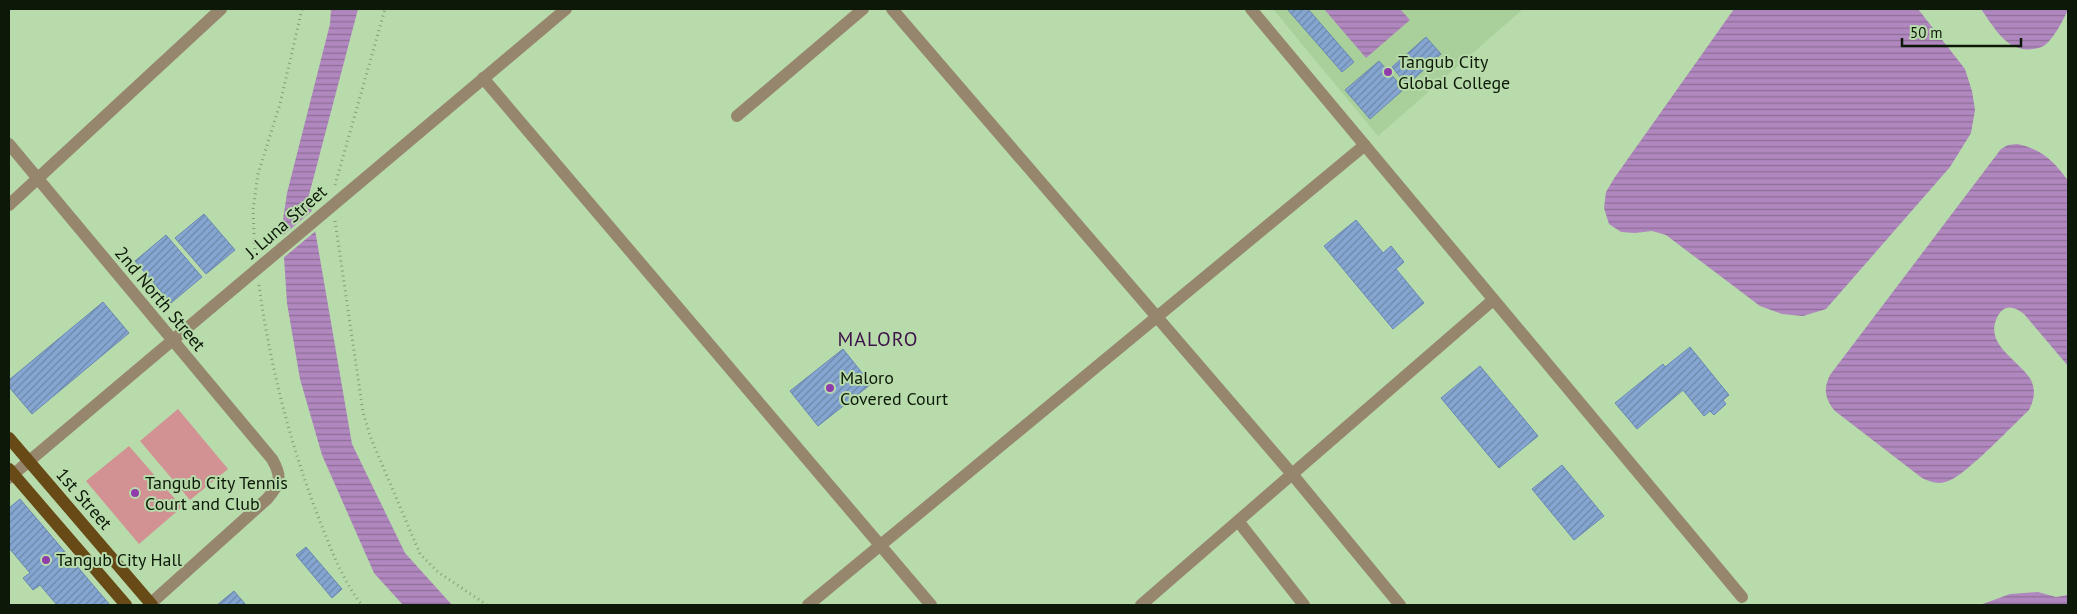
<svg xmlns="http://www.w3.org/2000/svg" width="2077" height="614" font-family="'PT Sans',sans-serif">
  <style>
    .built { fill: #a9d09a }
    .green { fill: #d29193 }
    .water { fill: url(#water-rules) }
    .pier { fill: #b8dbab }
    .building { fill: url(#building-hatch); stroke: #6988b3 }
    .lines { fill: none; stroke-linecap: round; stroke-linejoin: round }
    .path { stroke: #829e78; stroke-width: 3; stroke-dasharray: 1 4; stroke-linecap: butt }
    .minor { stroke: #97866e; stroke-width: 12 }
    .major { stroke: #684a17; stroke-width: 12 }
    .poi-dot { fill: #903dab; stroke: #b8dbab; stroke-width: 2 }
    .labels { text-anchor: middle; stroke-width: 4; stroke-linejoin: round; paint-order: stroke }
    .poi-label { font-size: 18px; fill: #0d1908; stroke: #b8dbab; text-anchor: start }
    .street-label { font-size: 18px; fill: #0d1908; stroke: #b8dbab }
    .quarter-label { font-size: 20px; letter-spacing: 1px; fill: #3c1449; stroke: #b8dbab }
  </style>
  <defs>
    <pattern id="water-rules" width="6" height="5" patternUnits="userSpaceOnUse" patternTransform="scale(1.25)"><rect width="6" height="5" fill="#b087be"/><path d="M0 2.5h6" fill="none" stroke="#8e6e98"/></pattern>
    <pattern id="building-hatch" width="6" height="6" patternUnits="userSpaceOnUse" patternTransform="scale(1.25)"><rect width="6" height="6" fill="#86a6d2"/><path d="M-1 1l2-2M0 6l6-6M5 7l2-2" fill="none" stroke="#6c86a8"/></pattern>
  </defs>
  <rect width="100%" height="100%" fill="#b8dbab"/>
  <path class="built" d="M1273,9H1523L1378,136Z"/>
  <path class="green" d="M178,409L228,469L190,500L140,441Z
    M129,446L182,507L139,544L86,481Z"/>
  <path class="water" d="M331,9H358L309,195L352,444L405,553L452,605H403L374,573L322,455L300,379L287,303L282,227L287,193L330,24Z
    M1324,9H1400L1410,20L1366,58Z
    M1734,9H1918L1965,69L1972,91L1975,110L1971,133L1950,167L1826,309L1803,316L1782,314L1760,306L1666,235L1652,231L1635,233L1621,232L1609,224L1604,208L1606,192L1615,177Z
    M1981,9H2068V10C2063,20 2057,32 2050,40C2045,46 2041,48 2033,49C2007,53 1994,27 1981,9Z
    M2017,144C2041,149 2054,161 2068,181V366L2024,314C2019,310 2012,306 2006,308C2001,310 1998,315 1996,320C1986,346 2020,361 2031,380C2036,391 2034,400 2029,410C2013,425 1965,476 1948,481C1939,485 1931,482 1922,478L1835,411C1825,399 1823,389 1830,375L2001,149L2008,145Z
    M2038,592L2056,597L2068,595V605H1980L2010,594Z"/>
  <path class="pier" d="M313,210L317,230L282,259L281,237Z"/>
  <path class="building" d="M1287,9H1308L1354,62L1342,72Z
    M1426,37L1441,54L1407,85L1392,67Z
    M1379,61L1404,89L1370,119L1345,90Z
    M204,214L235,250L206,274L175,238Z
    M1356,220L1383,253L1391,246L1404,262L1396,269L1424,303L1393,329L1324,246Z
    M166,235L202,277L171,303L135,261Z
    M103,302L129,333L32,414L9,387V380Z
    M1690,347L1729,395L1723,400L1726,404L1714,415L1710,411L1704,416L1683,390L1637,429L1615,403L1663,364L1665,367Z
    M843,349L871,384L818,426L790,391Z
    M1480,366L1538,436L1499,468L1441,398Z
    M1562,465L1604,516L1574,540L1532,489Z
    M20,499L110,605H57L40,585L33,590L23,578L30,573L9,548V508Z
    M306,547L342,589L332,598L296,555Z
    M234,591L246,605H217Z"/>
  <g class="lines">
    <path class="path" d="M335,185L385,9
      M335,221L363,412L370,436L420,554L438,572L487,605
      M255,254L253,210L258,174L280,104L302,9
      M259,285C270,367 291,447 321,524C332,552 343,581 362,605"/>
    <path class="minor" d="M892,9L1292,474L1400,605
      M1251,9L1742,597
      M483,78L931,605
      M737,116L863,9
      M9,144L272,459C283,478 280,484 267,499L149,605
      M9,205L221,9
      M9,478L566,9
      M1238,521L1304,605
      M808,605L1365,145
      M1141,605L1493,300"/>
    <path class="major" d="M9,438L152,605
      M9,469L126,605"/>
  </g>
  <g class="poi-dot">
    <circle cx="1388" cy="72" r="5"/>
    <circle cx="830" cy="388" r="5"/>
    <circle cx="135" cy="493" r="5"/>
    <circle cx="46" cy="560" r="5"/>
  </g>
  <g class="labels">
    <g class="poi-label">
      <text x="1398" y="68">Tangub City<tspan x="1398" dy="21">Global College</tspan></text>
      <text x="840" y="384">Maloro<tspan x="840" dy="21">Covered Court</tspan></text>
      <text x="145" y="489">Tangub City Tennis<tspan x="145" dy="21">Court and Club</tspan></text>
      <text x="56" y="566">Tangub City Hall</text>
    </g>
    <g class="street-label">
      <text transform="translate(286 222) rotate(-41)" y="6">J. Luna Street</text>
      <text transform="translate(160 299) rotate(50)" y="6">2nd North Street</text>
      <text transform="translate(84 499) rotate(49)" y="6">1st Street</text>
    </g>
    <g class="quarter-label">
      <text x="878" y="346">MALORO</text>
    </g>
  </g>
  <rect width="2077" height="614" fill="none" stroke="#0d1908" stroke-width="20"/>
  <path d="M1902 38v8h119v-8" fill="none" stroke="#0d1908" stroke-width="2.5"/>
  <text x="1910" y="38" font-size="15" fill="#0d1908" stroke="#b8dbab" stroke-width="4" paint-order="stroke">50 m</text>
</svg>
